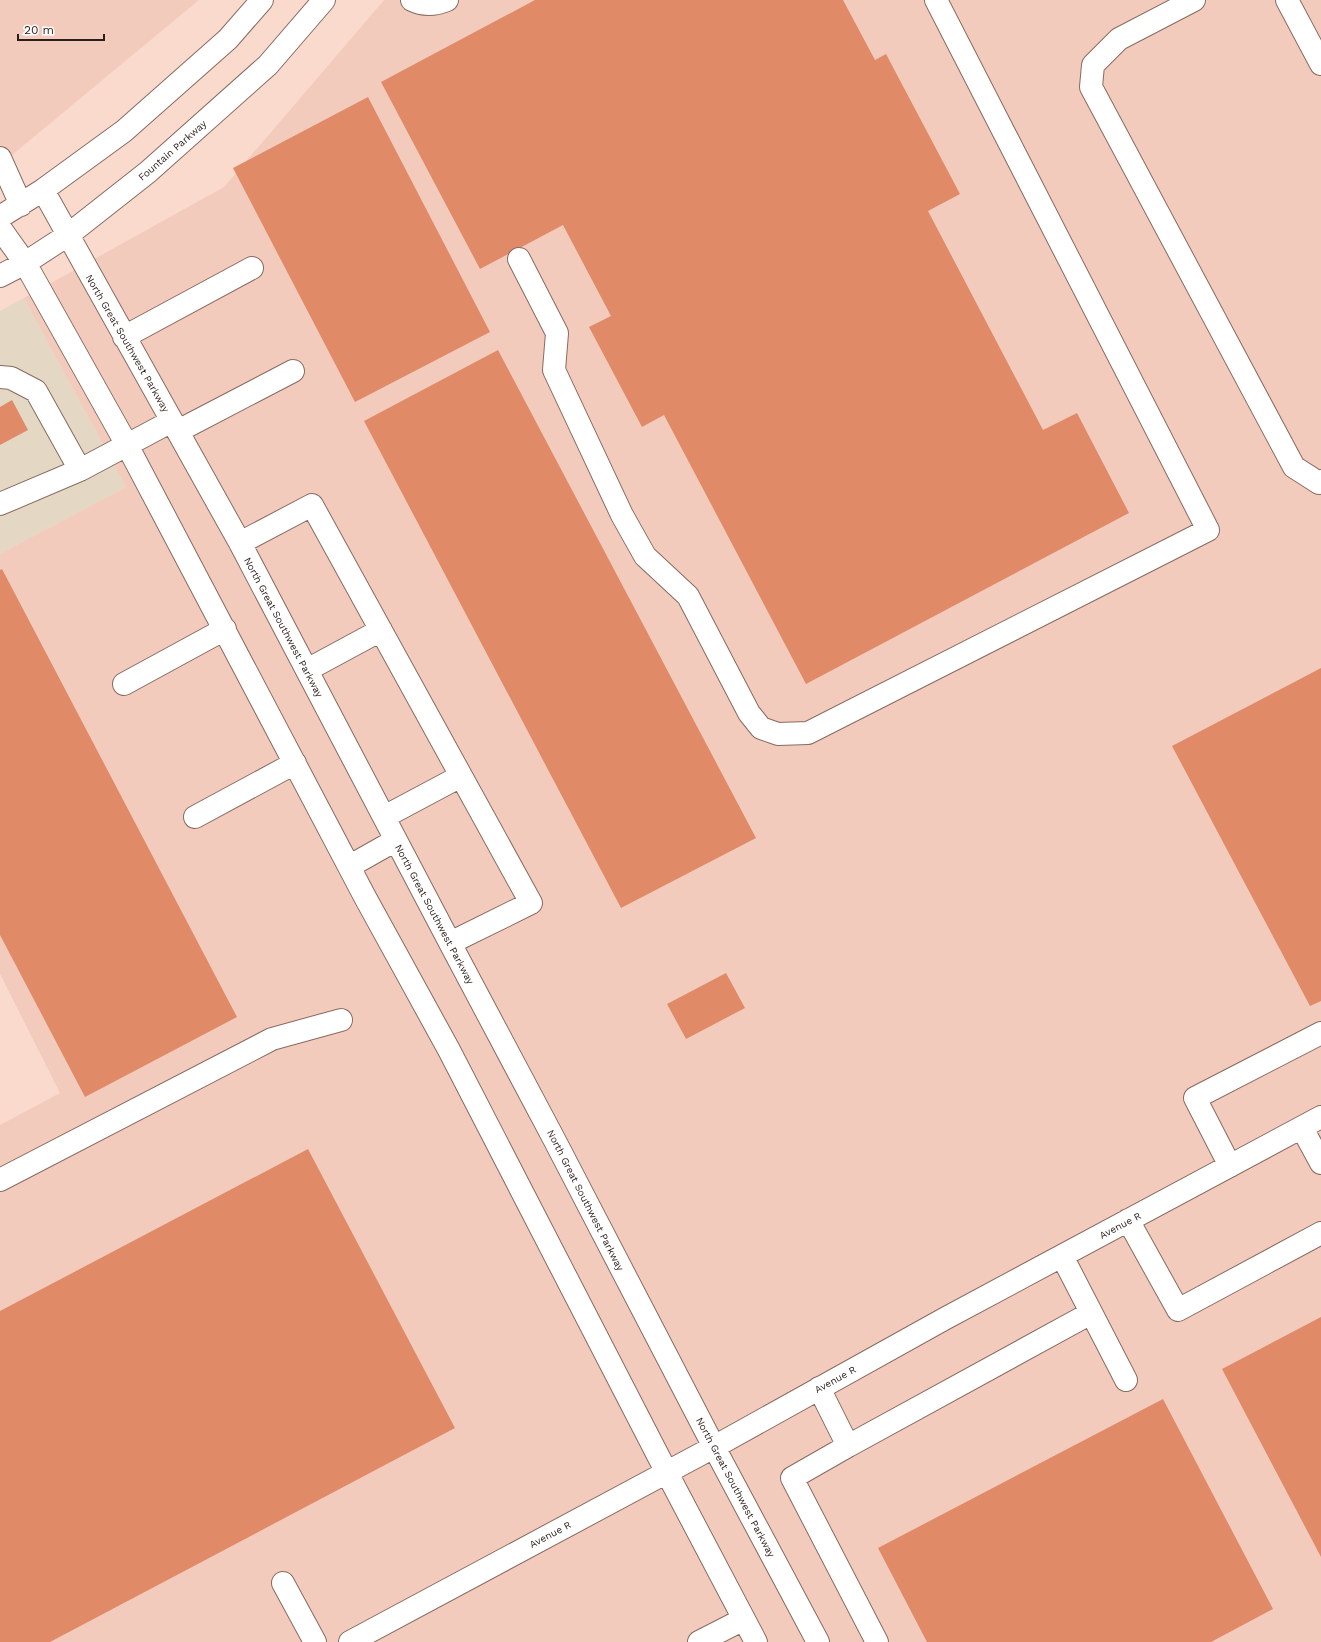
<svg xmlns="http://www.w3.org/2000/svg" width="1321" height="1642" font-family="'Work Sans',sans-serif">
  <style>
    .commercial { fill: #e4d7c3 }
    .built { fill: #f3cbbd }
    .building { fill: #e18a68 }
    .lines { fill: none; stroke-linecap: round; stroke-linejoin: round }
    .minor-casing { stroke: #886b60; stroke-width: 24 }
    .minor { stroke: #fff; stroke-width: 22 }
    .labels { text-anchor: middle; stroke-width: 3.5; stroke-linejoin: round; paint-order: stroke }
    .street-label { font-size: 10px; fill: #2a1e1a; stroke: #fff }
  </style>
  <rect width="100%" height="100%" fill="#fbdace"/>
  <path class="commercial" d="M24,298L126,487L0,554V311Z"/>
  <path class="built" d="M0,0H199L0,165Z
    M384,0H1321V1642H0V1125L60,1093L0,974V554L126,487L24,298L224,187Z"/>
  <path class="building" d="M535,0H843L875,60L886,54L960,194L928,211L1043,430L1077,413L1129,513L806,684L664,415L642,427L589,327L611,316L563,225L480,269L381,82Z
    M368,97L490,332L355,402L233,168Z
    M498,350L756,838L621,908L364,421Z
    M12,400L28,430L0,445V407Z
    M2,569L237,1017L85,1097L0,935V570Z
    M1321,668V1001L1310,1006L1172,746Z
    M726,973L745,1008L686,1039L667,1004Z
    M308,1149L455,1428L50,1642H0V1311Z
    M1321,1317V1557L1222,1369Z
    M1163,1399L1273,1609L1211,1642H927L878,1548Z"/>
  <g class="lines">
    <g class="minor-casing">
      <path id="minor" d="M412,0C424,6 435,5 447,0
        M1194,0L1119,39L1093,65L1091,87L1294,467L1319,483L1321,481
        M1287,0L1321,64
        M0,158L21,205
        M43,190L240,543L450,943L554,1139L714,1447L818,1642
        M0,217L43,190L124,131L228,39L262,0
        M0,228L25,263L127,445L365,897L449,1050L666,1471L756,1642
        M519,259L557,333L554,370L622,515L645,556L688,596L749,713L761,728L778,734L808,733L1208,530L936,0
        M0,276L25,263L68,235L148,172L268,65L324,0
        M124,337L252,268
        M0,377L11,378L36,391L80,470
        M178,431L293,371
        M0,504L80,470L172,421
        M240,543L312,505L531,903L450,943
        M307,670L381,630
        M124,684L225,629
        M195,817L295,763
        M384,817L461,776
        M350,866L396,840
        M1302,1128L1321,1163
        M1230,1166L1195,1098L1321,1033
        M0,1180L272,1039L341,1020
        M1128,1220L1178,1310L1321,1233
        M1062,1256L1126,1380
        M819,1388L848,1446L792,1478L877,1642
        M848,1446L1091,1313
        M283,1583L315,1642
        M350,1642L714,1447L946,1318L1321,1117
        M699,1642L744,1619"/>
    </g>
    <use href="#minor" class="minor"/>
  </g>
  <g class="labels">
    <g class="street-label">
      <text transform="translate(172 150) rotate(-41)" y="4">Fountain Parkway</text>
      <text transform="translate(128 343) rotate(60)" y="4">North Great Southwest Parkway</text>
      <text transform="translate(284 627) rotate(62)" y="4">North Great Southwest Parkway</text>
      <text transform="translate(435 914) rotate(62)" y="4">North Great Southwest Parkway</text>
      <text transform="translate(586 1200) rotate(63)" y="4">North Great Southwest Parkway</text>
      <text transform="translate(1120 1225) rotate(-28)" y="4">Avenue R</text>
      <text transform="translate(835 1379) rotate(-29)" y="4">Avenue R</text>
      <text transform="translate(736 1487) rotate(62)" y="4">North Great Southwest Parkway</text>
      <text transform="translate(550 1534) rotate(-28)" y="4">Avenue R</text>
    </g>
  </g>
  <path d="M18 34v6h86v-6" fill="none" stroke="#2a1e1a" stroke-width="2"/>
  <text x="24" y="34" font-size="12" fill="#2a1e1a" stroke="#ffffff" stroke-width="3" paint-order="stroke">20 m</text>
</svg>
